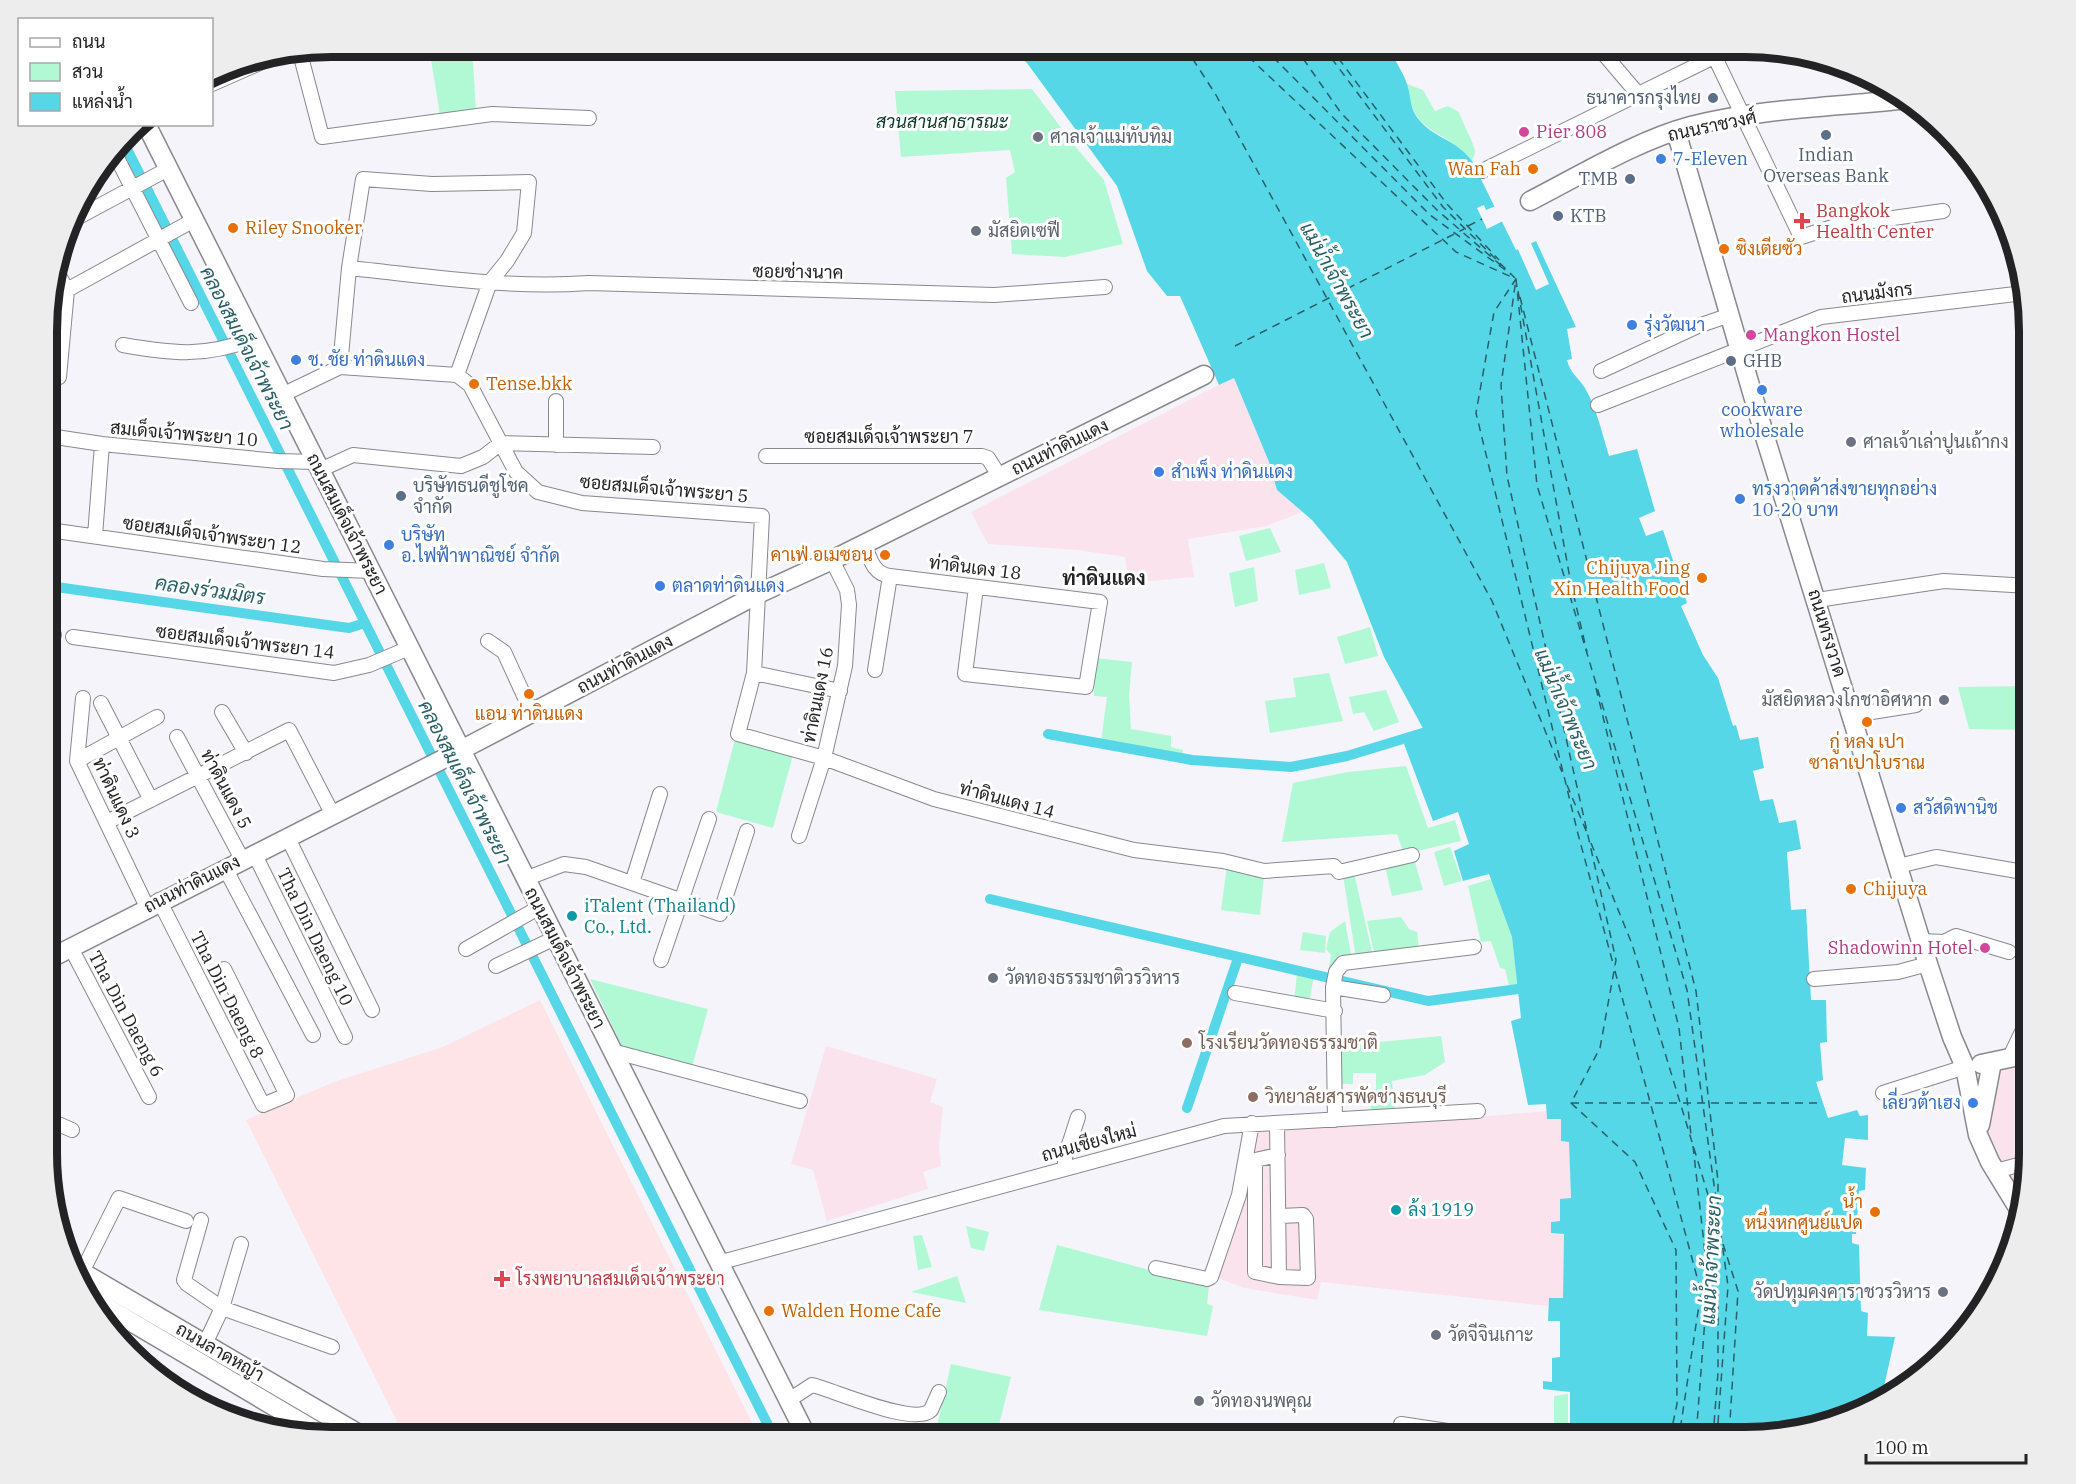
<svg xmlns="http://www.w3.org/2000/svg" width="2076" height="1484" font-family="'IBM Plex Serif',Sarabun,serif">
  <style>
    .commercial { fill: #fbe3ee }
    .medical { fill: #fee3e7 }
    .green { fill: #b1f9d4 }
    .water { fill: #56d7e8 }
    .pier { fill: #f4f4fa }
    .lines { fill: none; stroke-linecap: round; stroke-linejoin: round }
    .canal { stroke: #56d7e8; stroke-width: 10 }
    .ferry { stroke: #295f66; stroke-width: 1.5; stroke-dasharray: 8 6; stroke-linecap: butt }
    .street-casing { stroke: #88898e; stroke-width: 16 }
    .secondary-casing { stroke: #88898e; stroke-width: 21 }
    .street { stroke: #fff; stroke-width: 14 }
    .secondary { stroke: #fff; stroke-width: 18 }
    .service-dot { fill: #5c6f8a; stroke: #fff; stroke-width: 2 }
    .hotel-dot { fill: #d1479c; stroke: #fff; stroke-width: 2 }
    .worship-dot { fill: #6b7280; stroke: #fff; stroke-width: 2 }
    .shop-dot { fill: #3f7fe0; stroke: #fff; stroke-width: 2 }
    .food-dot { fill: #e8710a; stroke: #fff; stroke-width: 2 }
    .health-dot { fill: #e0444e; stroke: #fff; stroke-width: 2 }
    .culture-dot { fill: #0f9aa8; stroke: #fff; stroke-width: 2 }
    .education-dot { fill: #8d6e63; stroke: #fff; stroke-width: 2 }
    .labels { text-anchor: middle; stroke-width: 6; stroke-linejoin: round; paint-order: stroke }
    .service-label { font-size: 18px; fill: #4e5e75; stroke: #fff; text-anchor: start }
    .park-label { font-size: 18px; font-style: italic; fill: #0c3726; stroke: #fff }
    .street-label { font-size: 18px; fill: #232325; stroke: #fff }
    .hotel-label { font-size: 18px; fill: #b23c85; stroke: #fff; text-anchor: start }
    .worship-label { font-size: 18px; fill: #5b616d; stroke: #fff; text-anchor: start }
    .shop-label { font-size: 18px; fill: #366cbe; stroke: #fff; text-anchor: start }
    .food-label { font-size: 18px; fill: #c56008; stroke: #fff; text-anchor: start }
    .health-label { font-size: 18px; fill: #be3a42; stroke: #fff; text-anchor: start }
    .culture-label { font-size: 18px; fill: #0d838f; stroke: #fff; text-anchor: start }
    .education-label { font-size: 18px; fill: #785e54; stroke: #fff; text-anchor: start }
    .water-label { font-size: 20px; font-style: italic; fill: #295f66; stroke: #fff }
    .neighbourhood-label { font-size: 20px; font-weight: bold; fill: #232325; stroke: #fff }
    .rim { fill: none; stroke: #232325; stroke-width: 8 }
  </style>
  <rect width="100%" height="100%" fill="#f4f4fa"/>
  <path class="commercial" d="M1234,377L1269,462L1277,490L1302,512L1266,526L1188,539L1194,577L1128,583L1125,557L1078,550L988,544L971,512Z
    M826,1046L937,1079L930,1102L943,1107L939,1147L941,1166L923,1172L928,1189L827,1221L813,1170L791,1164Z
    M2029,1058V1171L2022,1202L1984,1136L2003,1065Z
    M1547,1111L1548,1119H1561V1141H1569L1571,1199L1560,1221H1552L1564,1233L1563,1298H1549L1548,1306L1321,1282L1317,1300L1245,1288L1215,1277L1255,1130L1386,1125Z"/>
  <path class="medical" d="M540,1000L759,1437H405L246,1120L334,1082L443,1047Z"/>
  <path class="green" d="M429,47H472L476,111L440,115Z
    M857,47H882L879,61L858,58Z
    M1407,84L1423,90L1435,111L1448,106L1459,112C1461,120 1476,147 1475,152C1475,155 1473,157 1472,161C1445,127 1412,137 1407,84Z
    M1032,89L1074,145L1104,180L1123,244L1065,257L1012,254L1006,178L1015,172L1010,150L901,157L895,91Z
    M1270,528L1281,552L1246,561L1239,536Z
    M1324,563L1331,588L1299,595L1295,570Z
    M1254,567L1258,601L1235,607L1229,573Z
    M1370,627L1378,656L1345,664L1337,637Z
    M1095,658L1132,662L1129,695L1131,729L1171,736V747L1183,750L1182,757L1101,741L1107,697L1094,696Z
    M1329,673L1343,721L1270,733L1265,701L1296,697L1293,678Z
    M2029,686V730L1969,729L1958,687Z
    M1386,690L1399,722L1374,731L1364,712L1353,714L1349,697Z
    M735,739L793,755L773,828L716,812Z
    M1406,766L1428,828L1455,820L1461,841L1404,854L1397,834L1282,842L1293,783L1348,772Z
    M1450,847L1462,881L1444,886L1434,852Z
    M1414,859L1423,890L1392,896L1385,866Z
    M1227,866L1264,875L1260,915L1221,910Z
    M1354,873L1373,956L1356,958L1343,875Z
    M1491,879L1512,937L1518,989L1510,990L1505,969L1500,968L1491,941L1481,942L1468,886Z
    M1401,917L1409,929L1417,932L1419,950L1375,956L1367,921Z
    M1345,921L1352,960L1333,975L1328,974L1331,955L1326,949L1330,932Z
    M1303,932L1326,936L1325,953L1300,950Z
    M1297,973L1314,975L1309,1003L1294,1002Z
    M590,979L708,1009L692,1067L622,1046Z
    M1441,1036L1445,1062L1425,1075L1392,1081L1395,1109L1372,1113L1367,1091L1376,1089V1073H1353V1084H1339V1046Z
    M966,1226L989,1232L984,1251L971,1248Z
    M922,1235L932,1267L918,1270L913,1236Z
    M1057,1245L1209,1286L1207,1304L1213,1306L1207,1336L1039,1310Z
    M957,1276L966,1303L911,1292Z
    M951,1364L1011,1377L996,1437L935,1435Z
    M1568,1394V1437H1554V1396Z"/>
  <path class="water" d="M1012,47H1388C1394,59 1403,72 1407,84C1412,100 1409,109 1421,122C1438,140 1455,139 1472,161L1516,250L1536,241L1576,327L1567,329L1572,359L1567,360C1570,373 1578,377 1585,388C1597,409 1602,433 1609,456L1637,449L1655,511L1639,518L1646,536L1663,530L1687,603L1681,606L1703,655L1718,678L1733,726L1736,725L1740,740L1758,737L1764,768L1753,771L1760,801L1773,799L1779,823L1796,820L1801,849L1787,852L1791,910L1806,909L1811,1000H1826L1827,1042L1820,1043L1823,1080L1816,1082L1828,1118L1857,1110L1860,1116L1868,1115V1140L1845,1138L1842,1165L1866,1168L1865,1190L1859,1191L1856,1234H1852V1243L1859,1245L1861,1311L1868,1313L1867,1336L1895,1337L1881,1400L1871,1408L1745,1437H1570V1392L1543,1389V1381L1552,1382V1358L1560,1357V1321H1548L1549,1298H1563L1564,1234L1551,1233V1222L1560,1221V1199L1571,1198L1569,1142L1561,1141V1119H1547L1546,1104L1528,1105L1511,1021L1521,1018L1512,937L1489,874L1463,881L1454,851L1469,844L1458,812L1433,821L1404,744L1425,732L1384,657L1347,562L1312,520L1277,490L1269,462L1234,378L1219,385L1180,296H1167L1147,271L1117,186L1027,63L1014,53Z"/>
  <path class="pier" d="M1484,205L1486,210L1498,205L1518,246L1530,241L1549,284L1536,290L1505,220L1487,229L1477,208Z"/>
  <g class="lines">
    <path class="canal" d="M124,143L774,1437
      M49,586L349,628L365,623
      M1048,734L1192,760L1291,767L1347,756L1439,728
      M990,899L1428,1001L1518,989
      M1187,1108L1238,958"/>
    <path class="ferry" d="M1185,47L1216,95L1492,601L1562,772
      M1238,47L1456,252L1516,279L1494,312L1476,413L1578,834L1614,967
      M1263,47L1430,215L1512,275
      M1295,47L1341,113L1437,210L1504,268
      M1323,47L1443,207L1515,278
      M1330,47L1447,204L1499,260
      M1468,226L1482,219
      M1518,291L1571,584L1587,652
      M1520,297L1696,991L1718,1181V1205
      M1235,346L1464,229
      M1596,688L1679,1028L1691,1135
      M1567,785L1587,833
      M1591,843L1632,944L1719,1231
      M1615,971L1701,1292L1679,1437
      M1571,1103H1819
      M1693,1146L1708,1279L1696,1437
      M1723,1244L1738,1291L1729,1437
      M1670,1437L1677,1404L1676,1250L1635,1162L1571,1103L1600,1048L1616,960L1507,476L1501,385L1516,279L1537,485L1687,990L1728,1286L1717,1437
      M1713,1437L1718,1373V1227"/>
    <g class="street-casing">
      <path id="street" d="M1598,47L1638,94
        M1710,47L1801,237L1836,226L1943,211
        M300,53L322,137L492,114L589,118
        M212,84L271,58
        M115,154L191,303
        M1482,171L1734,47
        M71,221L168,169
        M349,268C428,276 509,289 589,283L994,295L1105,287
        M56,270L67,290L59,377
        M67,290L194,220
        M123,345C174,354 204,357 254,339
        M340,367L349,268L363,179L432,184L529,182L524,233L507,261L490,282L457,375
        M1601,371L1698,326L1730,315
        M282,395L340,367L457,375L470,385L516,472L538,492L582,503L762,516L754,673L738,734L824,758L934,799L1134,850L1223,861L1264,871L1334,866L1339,872L1412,855
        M556,401V445
        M1598,405L1821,317L2024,293
        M49,436L102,444L278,461L316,462
        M766,456H982L988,458L1000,477
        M320,470L353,455L461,466L483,457L501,443L653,447
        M49,530L323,569L371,571
        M95,536L102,444
        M864,544C870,558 873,574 890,576L1100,602L1086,687L965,674L976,587
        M1817,600L1944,581L2029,586
        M49,635H54
        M73,637L334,673L369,665L409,648
        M488,641L504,652L532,713
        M875,670L890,576
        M754,673L840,691
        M83,698L77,761L147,907
        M101,703L151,800
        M222,712L246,753
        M1853,715L1916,705
        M177,737L242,859
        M77,761L157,717
        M107,822L289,730L332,813
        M287,836L372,1010
        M799,836L824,758L845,666L849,605L847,590L832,560
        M254,853L345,1037
        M1898,866L1936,857L2029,873
        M225,868L313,1035
        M525,879L564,864L586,867L720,914L747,831
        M632,883L660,794
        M159,900L263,1105L287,1095L224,969
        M1922,941L1944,942L1956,936L2009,952
        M71,948L149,1097
        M466,949L540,907
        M661,960L709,819
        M496,966L555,938
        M1814,979L1898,972L1928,964
        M1333,987L1383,995
        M1235,993L1335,1011
        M612,1051L800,1101
        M2009,1059L2029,1017
        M1883,1093L1965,1067
        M49,1120L72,1130
        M1335,1120L1333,987L1336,972L1343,963L1474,947
        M1277,1124L1279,1277
        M1278,1155L1255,1160V1272L1279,1277L1308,1278L1306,1219L1303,1215L1280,1216
        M1065,1168V1157L1078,1117
        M1996,1171L2029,1162
        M201,1220L184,1280L187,1284L222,1308L332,1347
        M718,1263L1224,1126L1478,1111
        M1156,1268L1207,1279L1211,1277L1239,1195L1252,1123
        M82,1272L119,1198L186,1221
        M205,1344L222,1308L241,1244
        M789,1400L812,1385C834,1390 915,1427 931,1410L939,1392
        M1401,1424L1487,1437"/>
    </g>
    <g class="secondary-casing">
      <path id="secondary" d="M146,124L807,1437
        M1676,131L1765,437L1928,964L1952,1037L1965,1067L1978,1135L1990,1162L2020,1211
        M1530,201C1579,176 1638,140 1691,126C1761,108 1836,107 1908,99
        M49,959L461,750L760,593L832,560L1204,375
        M1981,1064L2029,1054
        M1980,1125L1992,1062
        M75,1268L364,1437
        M84,1294L326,1437"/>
    </g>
    <use href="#street" class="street"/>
    <use href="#secondary" class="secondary"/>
  </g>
  <g class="service-dot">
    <circle cx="1713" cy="98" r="6"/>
    <circle cx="1826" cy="135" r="6"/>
    <circle cx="1630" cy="179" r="6"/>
    <circle cx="1558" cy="216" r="6"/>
    <circle cx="1731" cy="361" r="6"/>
    <circle cx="401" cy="496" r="6"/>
  </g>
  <g class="hotel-dot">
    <circle cx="1524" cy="132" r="6"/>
    <circle cx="1751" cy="335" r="6"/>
    <circle cx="1985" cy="948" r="6"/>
  </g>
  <g class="worship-dot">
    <circle cx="1038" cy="137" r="6"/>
    <circle cx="976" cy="231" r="6"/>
    <circle cx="1851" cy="442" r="6"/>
    <circle cx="1944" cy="700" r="6"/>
    <circle cx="993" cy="978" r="6"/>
    <circle cx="1943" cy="1292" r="6"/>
    <circle cx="1436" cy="1335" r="6"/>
    <circle cx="1199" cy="1401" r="6"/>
  </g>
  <g class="shop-dot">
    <circle cx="1661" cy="159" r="6"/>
    <circle cx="1632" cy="325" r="6"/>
    <circle cx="296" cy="360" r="6"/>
    <circle cx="1762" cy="390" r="6"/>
    <circle cx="1159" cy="472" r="6"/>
    <circle cx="1740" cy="499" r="6"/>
    <circle cx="389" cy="545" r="6"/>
    <circle cx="660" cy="586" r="6"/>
    <circle cx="1901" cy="808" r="6"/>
    <circle cx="1973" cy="1103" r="6"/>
  </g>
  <g class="food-dot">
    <circle cx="1533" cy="169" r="6"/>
    <circle cx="233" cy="228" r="6"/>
    <circle cx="1724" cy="249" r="6"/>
    <circle cx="474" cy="384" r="6"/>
    <circle cx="885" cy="555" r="6"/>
    <circle cx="1702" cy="578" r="6"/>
    <circle cx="529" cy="694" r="6"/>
    <circle cx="1867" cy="722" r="6"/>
    <circle cx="1851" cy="889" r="6"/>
    <circle cx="1875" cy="1212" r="6"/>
    <circle cx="769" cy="1311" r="6"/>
  </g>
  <g class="health-dot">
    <path d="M1799 212h6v6h6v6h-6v6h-6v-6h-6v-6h6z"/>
    <path d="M499 1270h6v6h6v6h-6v6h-6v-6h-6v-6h6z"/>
  </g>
  <g class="culture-dot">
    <circle cx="572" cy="916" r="6"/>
    <circle cx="1396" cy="1210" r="6"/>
  </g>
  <g class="education-dot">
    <circle cx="1187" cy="1043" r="6"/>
    <circle cx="1253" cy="1097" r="6"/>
  </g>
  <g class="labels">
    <g class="service-label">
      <text x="1701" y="104" text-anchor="end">ธนาคารกรุงไทย</text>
      <text x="1826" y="161" text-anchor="middle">Indian<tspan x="1826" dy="21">Overseas Bank</tspan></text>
      <text x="1618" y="185" text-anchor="end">TMB</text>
      <text x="1570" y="222">KTB</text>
      <text x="1743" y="367">GHB</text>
      <text x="413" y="492">บริษัทธนดีชูโชค<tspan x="413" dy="21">จำกัด</tspan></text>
    </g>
    <g class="park-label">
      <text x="942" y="128">สวนสานสาธารณะ</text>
    </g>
    <g class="street-label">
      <text transform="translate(1712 126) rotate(-12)" y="6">ถนนราชวงศ์</text>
      <text transform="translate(798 272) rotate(1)" y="6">ซอยช่างนาค</text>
      <text transform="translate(1877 293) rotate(-7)" y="6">ถนนมังกร</text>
      <text transform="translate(184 434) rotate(5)" y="6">สมเด็จเจ้าพระยา 10</text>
      <text x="889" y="443">ซอยสมเด็จเจ้าพระยา 7</text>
      <text transform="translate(1060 447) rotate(-26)" y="6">ถนนท่าดินแดง</text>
      <text transform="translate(664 489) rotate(5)" y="6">ซอยสมเด็จเจ้าพระยา 5</text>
      <text transform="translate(347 524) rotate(63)" y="6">ถนนสมเด็จเจ้าพระยา</text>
      <text transform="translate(212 535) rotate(8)" y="6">ซอยสมเด็จเจ้าพระยา 12</text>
      <text transform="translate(975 568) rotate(7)" y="6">ท่าดินเดง 18</text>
      <text transform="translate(1827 633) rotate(73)" y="6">ถนนทรงวาด</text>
      <text transform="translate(245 642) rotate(7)" y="6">ซอยสมเด็จเจ้าพระยา 14</text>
      <text transform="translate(625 664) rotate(-28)" y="6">ถนนท่าดินแดง</text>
      <text transform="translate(818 695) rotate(-79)" y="6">ท่าดินแดง 16</text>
      <text transform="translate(226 789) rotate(62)" y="6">ท่าดินแดง 5</text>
      <text transform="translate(116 798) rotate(65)" y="6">ท่าดินแดง 3</text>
      <text transform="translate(1007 800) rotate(15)" y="6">ท่าดินแดง 14</text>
      <text transform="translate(192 884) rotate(-27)" y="6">ถนนท่าดินแดง</text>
      <text transform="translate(315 937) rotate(64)" y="6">Tha Din Daeng 10</text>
      <text transform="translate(565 958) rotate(63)" y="6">ถนนสมเด็จเจ้าพระยา</text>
      <text transform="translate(227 995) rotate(63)" y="6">Tha Din Daeng 8</text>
      <text transform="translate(126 1014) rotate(62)" y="6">Tha Din Daeng 6</text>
      <text transform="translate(1089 1143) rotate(-15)" y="6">ถนนเชียงใหม่</text>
      <text transform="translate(220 1352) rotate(30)" y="6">ถนนลาดหญ้า</text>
    </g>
    <g class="hotel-label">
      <text x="1536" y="138">Pier 808</text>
      <text x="1763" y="341">Mangkon Hostel</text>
      <text x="1973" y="954" text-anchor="end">Shadowinn Hotel</text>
    </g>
    <g class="worship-label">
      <text x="1050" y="143">ศาลเจ้าแม่ทับทิม</text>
      <text x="988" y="237">มัสยิดเซฟี</text>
      <text x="1863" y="448">ศาลเจ้าเล่าปูนเถ้ากง</text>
      <text x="1932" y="706" text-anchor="end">มัสยิดหลวงโกชาอิศหาก</text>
      <text x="1005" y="984">วัดทองธรรมชาติวรวิหาร</text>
      <text x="1931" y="1298" text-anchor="end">วัดปทุมคงคาราชวรวิหาร</text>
      <text x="1448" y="1341">วัดจีจินเกาะ</text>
      <text x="1211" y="1407">วัดทองนพคุณ</text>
    </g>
    <g class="shop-label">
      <text x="1673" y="165">7-Eleven</text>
      <text x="1644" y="331">รุ่งวัฒนา</text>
      <text x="308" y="366">ช. ชัย ท่าดินแดง</text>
      <text x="1762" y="416" text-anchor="middle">cookware<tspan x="1762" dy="21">wholesale</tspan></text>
      <text x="1171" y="478">สำเพ็ง ท่าดินแดง</text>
      <text x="1752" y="495">ทรงวาดค้าส่งขายทุกอย่าง<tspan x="1752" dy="21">10-20 บาท</tspan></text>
      <text x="401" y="541">บริษัท<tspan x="401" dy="21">อ.ไฟฟ้าพาณิชย์ จำกัด</tspan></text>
      <text x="672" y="592">ตลาดท่าดินแดง</text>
      <text x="1913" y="814">สวัสดิพานิช</text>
      <text x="1961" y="1109" text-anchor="end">เลี่ยวต้าเฮง</text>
    </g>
    <g class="food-label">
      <text x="1521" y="175" text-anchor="end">Wan Fah</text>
      <text x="245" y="234">Riley Snooker</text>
      <text x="1736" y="255">ซิงเตียซัว</text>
      <text x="486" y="390">Tense.bkk</text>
      <text x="873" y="561" text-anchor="end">คาเฟ่ อเมซอน</text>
      <text x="1690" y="574" text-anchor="end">Chijuya Jing<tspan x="1690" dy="21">Xin Health Food</tspan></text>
      <text x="529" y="720" text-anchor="middle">แอน ท่าดินแดง</text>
      <text x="1867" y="748" text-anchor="middle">กู่ หลง เปา<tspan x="1867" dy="21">ซาลาเปาโบราณ</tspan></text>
      <text x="1863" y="895">Chijuya</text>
      <text x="1863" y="1208" text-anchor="end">น้ำ<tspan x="1863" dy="21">หนึ่งหกศูนย์แปด</tspan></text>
      <text x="781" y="1317">Walden Home Cafe</text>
    </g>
    <g class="health-label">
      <text x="1816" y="217">Bangkok<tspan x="1816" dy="21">Health Center</tspan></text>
      <text x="516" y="1285">โรงพยาบาลสมเด็จเจ้าพระยา</text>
    </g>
    <g class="culture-label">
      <text x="584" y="912">iTalent (Thailand)<tspan x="584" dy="21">Co., Ltd.</tspan></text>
      <text x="1408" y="1216">ล้ง 1919</text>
    </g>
    <g class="education-label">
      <text x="1199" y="1049">โรงเรียนวัดทองธรรมชาติ</text>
      <text x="1265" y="1103">วิทยาลัยสารพัดช่างธนบุรี</text>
    </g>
    <g class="water-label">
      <text transform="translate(1337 280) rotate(61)" y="7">แม่น้ำเจ้าพระยา</text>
      <text transform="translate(247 348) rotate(63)" y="7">คลองสมเด็จเจ้าพระยา</text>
      <text transform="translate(210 590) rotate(8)" y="7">คลองร่วมมิตร</text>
      <text transform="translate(1566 709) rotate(67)" y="7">แม่น้ำเจ้าพระยา</text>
      <text transform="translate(465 782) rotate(63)" y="7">คลองสมเด็จเจ้าพระยา</text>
      <text transform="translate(1711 1260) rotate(-87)" y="7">แม่น้ำเจ้าพระยา</text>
    </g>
    <g class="neighbourhood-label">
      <text x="1104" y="585">ท่าดินแดง</text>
    </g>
  </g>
  <path d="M0 0H2076V1484H0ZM331 57H1745A274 274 0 0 1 2019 331V1153A274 274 0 0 1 1745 1427H331A274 274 0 0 1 57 1153V331A274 274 0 0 1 331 57Z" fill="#ededee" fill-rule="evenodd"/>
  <path class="rim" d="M331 57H1745A274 274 0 0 1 2019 331V1153A274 274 0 0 1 1745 1427H331A274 274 0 0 1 57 1153V331A274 274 0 0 1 331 57Z"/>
  <rect x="18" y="18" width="195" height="108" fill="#ffffff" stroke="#a7a7a8" stroke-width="1.5"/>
  <rect x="30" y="38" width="30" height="9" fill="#ffffff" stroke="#a7a7a8" stroke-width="1.5"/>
  <text x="72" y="48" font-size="18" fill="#232325">ถนน</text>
  <rect x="30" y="63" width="30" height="18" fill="#b1f9d4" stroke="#a7a7a8" stroke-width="1.5"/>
  <text x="72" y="78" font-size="18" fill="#232325">สวน</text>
  <rect x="30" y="93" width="30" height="18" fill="#56d7e8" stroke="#a7a7a8" stroke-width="1.5"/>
  <text x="72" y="108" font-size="18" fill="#232325">แหล่งน้ำ</text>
  <path d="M1866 1454v9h160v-9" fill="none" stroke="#232325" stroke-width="3"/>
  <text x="1875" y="1454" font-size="18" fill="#232325" stroke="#ffffff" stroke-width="4.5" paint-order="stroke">100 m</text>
</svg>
